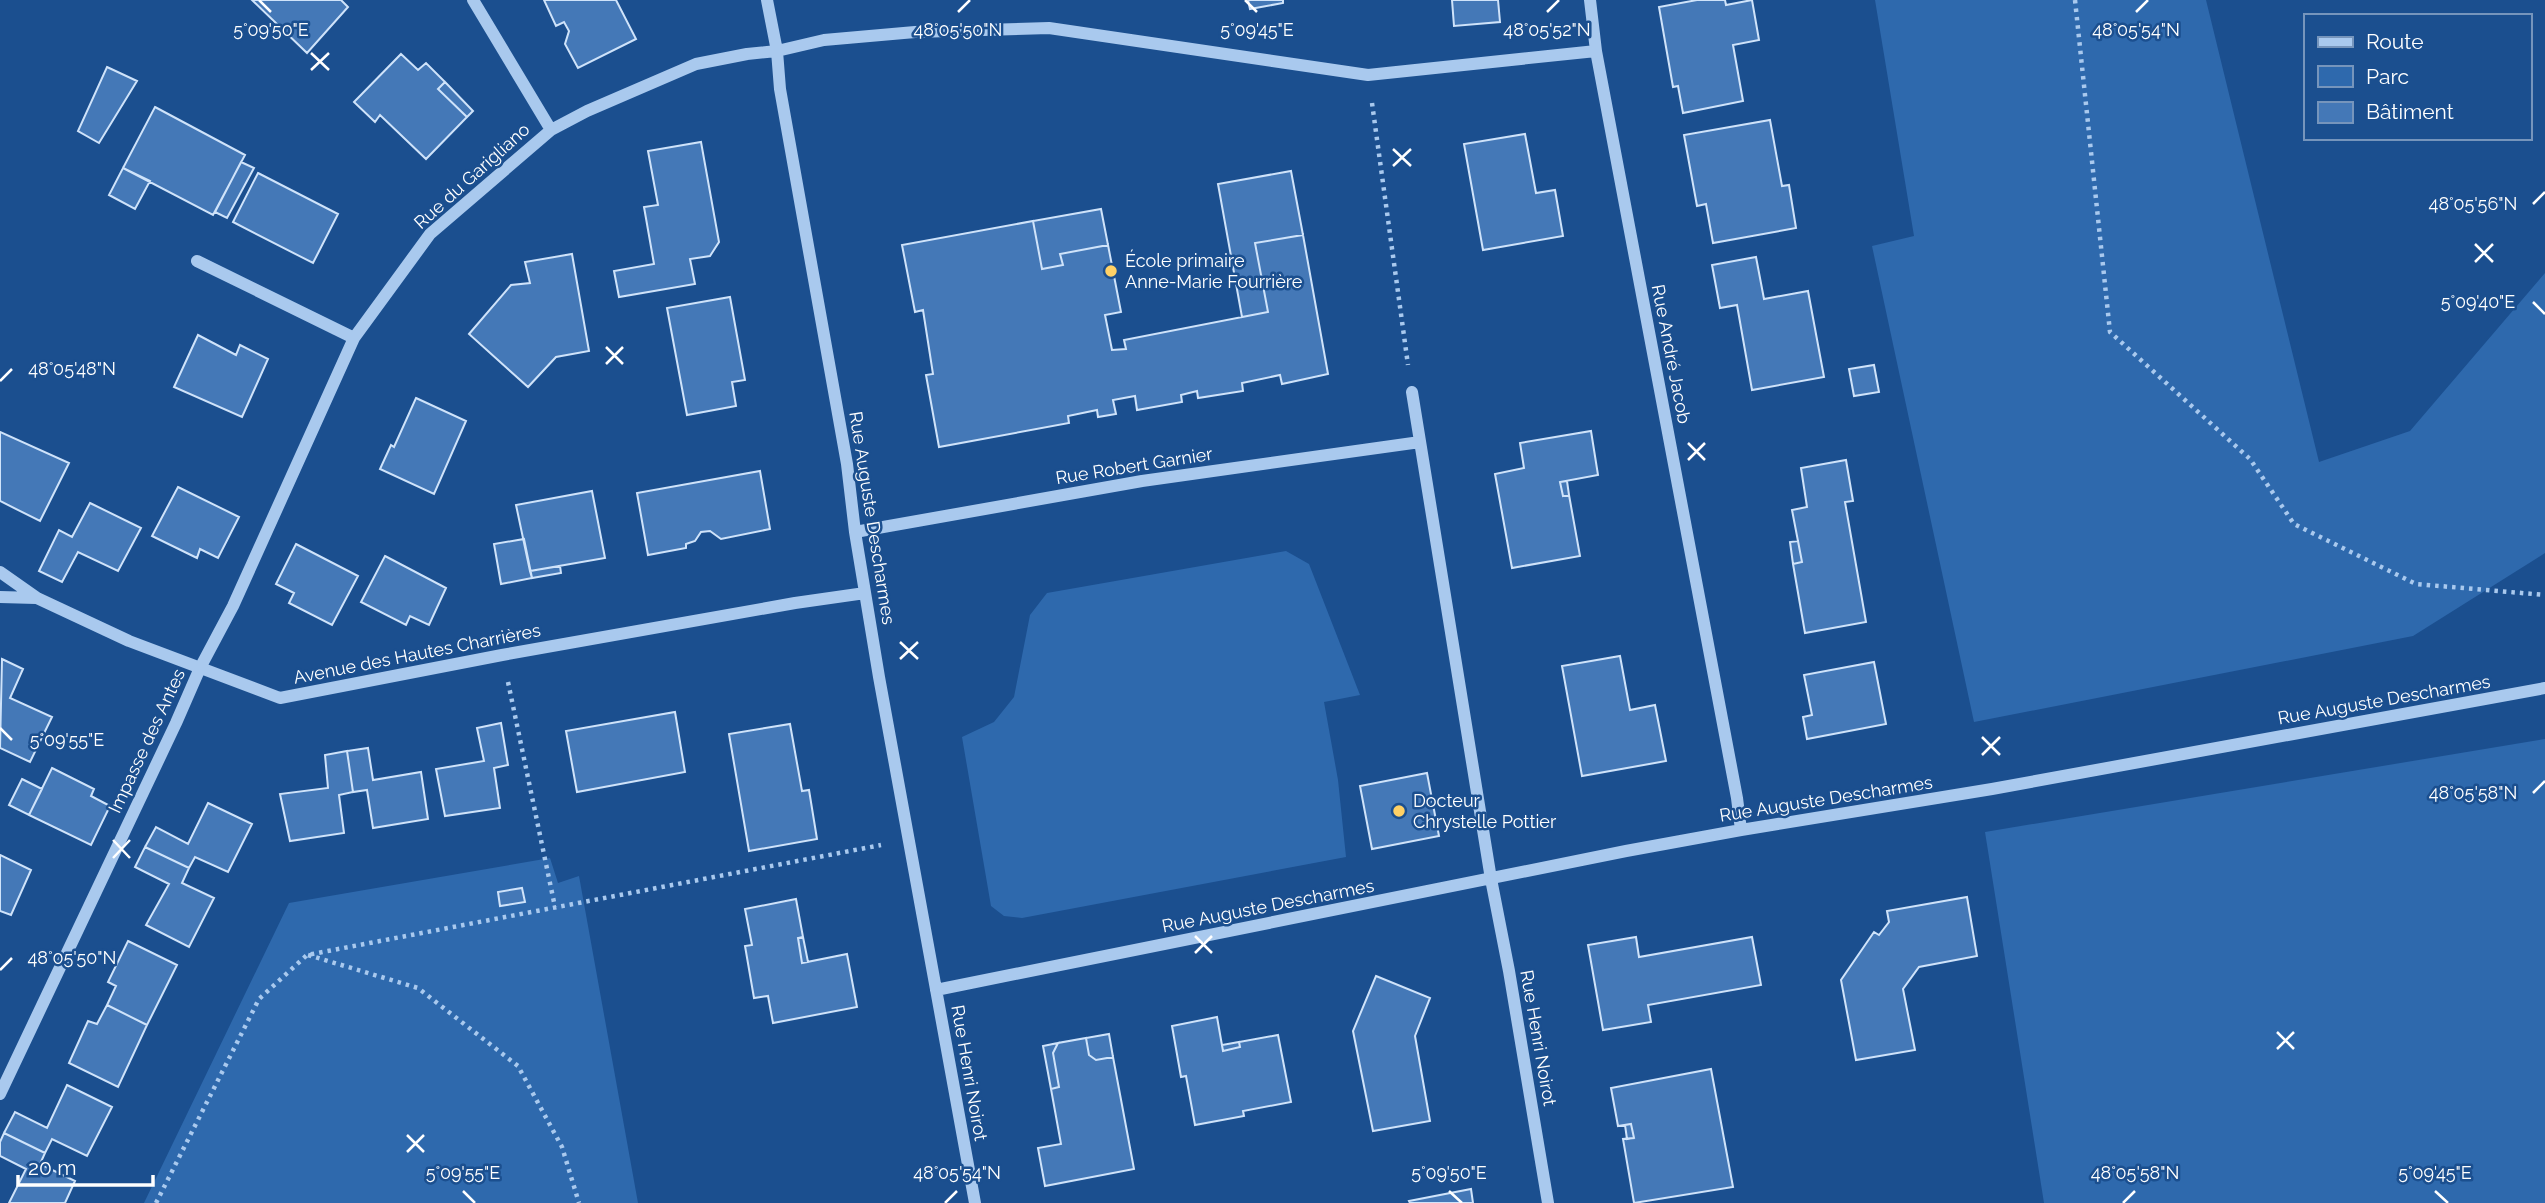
<svg xmlns="http://www.w3.org/2000/svg" width="2545" height="1203" font-family="Raleway,sans-serif">
  <style>
    .green { fill: #2e69ad }
    .building { fill: #4478b7; stroke: #cfe3fa; stroke-width: 2 }
    .lines { fill: none; stroke-linecap: round; stroke-linejoin: round }
    .path { stroke: #a9c9ee; stroke-width: 4.5; stroke-dasharray: 3.5 5; stroke-linecap: butt }
    .minor { stroke: #a9c9ee; stroke-width: 12 }
    .ticks { fill: none; stroke: #fff; stroke-width: 2.5 }
    .poi-dot { fill: #ffd166; stroke: #1b4f8f; stroke-width: 2.5 }
    .labels { text-anchor: middle; stroke-width: 5; stroke-linejoin: round; paint-order: stroke }
    .street-label { font-size: 18px; fill: #fff; stroke: #1b4f8f }
    .poi-label { font-size: 18px; fill: #fff; stroke: #1b4f8f; text-anchor: start }
    .ticks-label { font-size: 18px; text-anchor: middle; fill: #fff; stroke: #1b4f8f; stroke-width: 5; stroke-linejoin: round; paint-order: stroke }
  </style>
  <rect width="100%" height="100%" fill="#1b4f8f"/>
  <path class="green" d="M1875,0H2206L2319,462L2410,431L2545,273V553L2413,636L1974,722L1872,246L1914,236Z
    M1286,551L1309,564L1360,695L1324,702L1338,780L1346,857L1022,918L1004,916L991,906L962,737L994,722L1014,697L1030,615L1047,593Z
    M2545,739V1203H2044L1985,832Z
    M550,858L558,883L579,876L638,1203H144L289,903Z"/>
  <path class="building" d="M252,0H341L348,7L307,53Z
    M544,0H616L636,39L578,68L565,44L569,31L564,22L556,26Z
    M1248,0H1283V3L1250,9Z
    M1452,0H1498L1500,22L1454,26Z
    M1697,0H1725L1726,5L1752,0L1759,40L1733,45L1743,101L1683,113L1678,86L1673,87L1659,7Z
    M401,54L418,70L426,63L445,82L438,89L467,117L426,159L380,115L375,122L354,102Z
    M107,67L137,81L99,143L78,131Z
    M445,82L473,111L467,117L438,89Z
    M155,107L245,155L213,215L123,168Z
    M1770,120L1782,186L1789,185L1796,228L1713,243L1706,204L1697,206L1684,135Z
    M1525,134L1536,193L1555,190L1563,236L1483,250L1464,144Z
    M701,142L719,242L710,256L690,259L695,284L619,297L614,271L654,264L644,207L658,205L648,151Z
    M241,162L254,168L227,218L215,212Z
    M123,168L150,181L135,209L109,195Z
    M1291,171L1303,235L1255,243L1268,312L1242,317L1218,184Z
    M258,173L338,214L313,263L233,222Z
    M1101,209L1108,245L1060,254L1063,265L1042,269L1033,221Z
    M1033,221L1042,269L1063,265L1060,254L1108,245L1121,312L1105,315L1112,350L1126,349L1124,340L1268,312L1255,243L1303,235L1328,374L1282,384L1280,375L1242,383L1243,391L1198,398L1197,391L1181,395L1182,402L1137,410L1135,396L1113,400L1116,414L1098,417L1097,410L1068,416L1069,423L939,447L926,375L933,374L923,310L915,312L902,245Z
    M572,254L589,351L556,357L528,387L469,334L511,285L530,283L525,262Z
    M1756,257L1764,299L1808,291L1824,377L1752,390L1737,305L1720,308L1712,265Z
    M730,297L745,380L732,382L736,406L687,415L667,308Z
    M198,335L236,355L240,345L268,359L242,417L174,387Z
    M1874,365L1879,392L1854,396L1849,369Z
    M416,398L466,421L434,494L380,469L391,445L394,447Z
    M1591,431L1598,475L1560,482L1563,496L1569,495L1580,556L1512,568L1495,474L1524,468L1520,443Z
    M0,432L69,463L40,521L0,501Z
    M1846,460L1853,501L1845,502L1866,622L1805,633L1793,564L1802,562L1792,510L1807,507L1801,468Z
    M760,471L770,529L721,539L710,531L701,532L695,541L686,544V548L648,555L637,493Z
    M1567,481L1569,495L1563,496L1560,482Z
    M178,487L239,517L218,558L200,549L197,558L152,536Z
    M592,491L605,558L530,571L516,505Z
    M90,503L141,528L118,571L78,552L62,582L39,571L59,530L72,537Z
    M524,539L532,578L501,584L494,544Z
    M1798,541L1802,562L1793,564L1790,542Z
    M296,544L358,576L332,625L289,603L294,593L276,584Z
    M385,556L446,588L429,625L410,616L406,625L361,602Z
    M560,566L561,573L532,578L530,571Z
    M1620,656L1630,710L1655,705L1666,761L1582,776L1562,666Z
    M2,659L23,669L10,698L52,717L30,762L0,748Z
    M1874,662L1886,724L1807,739L1803,717L1812,715L1804,675Z
    M675,712L685,772L577,792L566,731Z
    M501,723L508,765L494,768L500,808L445,816L436,769L484,761L477,728Z
    M790,724L802,791L809,790L817,839L749,851L729,734Z
    M368,748L373,780L421,772L428,819L373,828L367,790L353,792L347,751Z
    M347,751L353,792L339,795L344,833L290,841L280,794L328,788L325,755Z
    M52,768L94,789L91,796L110,806L91,845L29,815Z
    M1427,773L1439,836L1372,849L1360,786Z
    M22,779L42,789L29,815L9,805Z
    M208,803L252,824L228,872L195,857L189,868L145,847L156,827L188,844Z
    M145,847L189,868L182,883L214,898L189,947L146,925L169,884L135,867Z
    M0,855L31,870L11,915L0,911Z
    M522,888L525,902L500,906L498,892Z
    M1967,897L1977,956L1919,967L1903,989L1915,1050L1856,1060L1841,980L1874,932L1879,935L1889,922L1887,911Z
    M796,899L803,937L798,938L802,963L847,954L857,1007L773,1023L768,996L754,998L745,946L752,945L745,909Z
    M803,937L808,962L802,963L798,938Z
    M1636,937L1639,957L1752,937L1761,985L1648,1005L1651,1022L1603,1030L1588,945Z
    M128,941L177,965L147,1025L107,1005L116,986L108,982Z
    M1376,976L1430,998L1415,1036L1430,1121L1373,1131L1353,1031Z
    M107,1005L147,1025L118,1087L69,1063L88,1021L97,1024Z
    M1217,1017L1223,1051L1240,1047L1239,1042L1278,1035L1291,1102L1243,1111L1244,1116L1195,1125L1186,1076L1181,1077L1172,1026Z
    M1109,1034L1113,1057L1096,1060L1089,1055L1086,1038Z
    M1086,1038L1089,1055L1096,1060L1113,1057L1134,1169L1045,1186L1038,1148L1061,1144L1051,1089L1059,1087L1053,1053L1058,1043Z
    M1239,1042L1240,1047L1223,1051L1222,1045Z
    M1058,1043L1053,1053L1059,1087L1051,1089L1043,1046Z
    M1711,1069L1733,1187L1634,1203L1623,1139L1634,1138L1631,1124L1618,1126L1611,1088Z
    M67,1085L112,1107L87,1156L52,1139L45,1153L4,1133L15,1112L47,1128Z
    M1631,1124L1634,1138L1627,1139L1625,1125Z
    M4,1133L45,1153L40,1164L75,1181L65,1203H9L26,1169L0,1156V1142Z
    M1471,1189L1473,1203H1410L1409,1201Z"/>
  <g class="lines">
    <path class="path" d="M2075,0L2110,332L2250,459L2294,524L2416,584L2545,595
      M1372,103L1408,365
      M508,682L555,907
      M308,955L418,988L518,1066L562,1147L579,1203
      M156,1203L259,999L307,955L881,845"/>
    <path class="minor" d="M1590,0L1596,51L1737,798L1741,830
      M551,130L587,111L696,64L747,54L777,51L767,0
      M197,261L354,338
      M1412,392L1491,879L1509,971L1548,1203
      M855,532L1142,481L1420,442
      M0,572L37,598L129,641L280,698L502,655L795,603L865,593
      M0,597L36,598
      M936,990L1626,851L1741,830L1992,789L2545,688
      M0,1094L176,723L200,668L233,606L354,338L430,234L551,130L473,0
      M975,1203L879,677L855,532L847,464L780,89L777,51L824,40L915,32L1049,28L1368,75L1596,51"/>
  </g>
  <path class="ticks" d="M259,0L271,12M1245,0L1257,12M958,12L970,0M1547,12L1559,0M2136,12L2148,0M311,53L329,70M311,70L329,53M1393,149L1411,166M1393,166L1411,149M2533,204L2545,192M2475,244L2493,262M2475,262L2493,244M2533,302L2545,314M606,347L623,364M606,364L623,347M0,381L12,369M1688,443L1705,460M1688,460L1705,443M900,642L918,659M900,659L918,642M0,728L12,740M1982,737L2000,755M1982,755L2000,737M2533,793L2545,781M113,840L130,858M113,858L130,840M1195,936L1212,953M1195,953L1212,936M0,970L12,958M2277,1032L2294,1049M2277,1049L2294,1032M407,1135L424,1152M407,1152L424,1135M463,1191L475,1203M1449,1191L1462,1203M2435,1191L2448,1203M945,1203L957,1191M2123,1203L2135,1191"/>
  <g class="poi-dot">
    <circle cx="1111" cy="271" r="7"/>
    <circle cx="1399" cy="811" r="7"/>
  </g>
  <g class="labels">
    <g class="street-label">
      <text transform="translate(472 176) rotate(-42)" y="6">Rue du Garigliano</text>
      <text transform="translate(1671 354) rotate(79)" y="6">Rue André Jacob</text>
      <text transform="translate(1134 466) rotate(-9)" y="6">Rue Robert Garnier</text>
      <text transform="translate(872 518) rotate(81)" y="6">Rue Auguste Descharmes</text>
      <text transform="translate(417 654) rotate(-11)" y="6">Avenue des Hautes Charrières</text>
      <text transform="translate(2384 700) rotate(-10)" y="6">Rue Auguste Descharmes</text>
      <text transform="translate(147 741) rotate(-65)" y="6">Impasse des Antes</text>
      <text transform="translate(1826 799) rotate(-9)" y="6">Rue Auguste Descharmes</text>
      <text transform="translate(1268 906) rotate(-11)" y="6">Rue Auguste Descharmes</text>
      <text transform="translate(1538 1038) rotate(80)" y="6">Rue Henri Noirot</text>
      <text transform="translate(969 1073) rotate(80)" y="6">Rue Henri Noirot</text>
    </g>
    <g class="poi-label">
      <text x="1125" y="267">École primaire<tspan x="1125" dy="21">Anne-Marie Fourrière</tspan></text>
      <text x="1413" y="807">Docteur<tspan x="1413" dy="21">Chrystelle Pottier</tspan></text>
    </g>
  </g>
  <g class="ticks-label">
    <text x="271" y="36">5°09'50"E</text>
    <text x="958" y="36">48°05'50"N</text>
    <text x="1257" y="36">5°09'45"E</text>
    <text x="1547" y="36">48°05'52"N</text>
    <text x="2136" y="36">48°05'54"N</text>
    <text x="2473" y="210">48°05'56"N</text>
    <text x="2478" y="308">5°09'40"E</text>
    <text x="72" y="375">48°05'48"N</text>
    <text x="67" y="746">5°09'55"E</text>
    <text x="2473" y="799">48°05'58"N</text>
    <text x="72" y="964">48°05'50"N</text>
    <text x="2135" y="1179">48°05'58"N</text>
    <text x="463" y="1179">5°09'55"E</text>
    <text x="957" y="1179">48°05'54"N</text>
    <text x="1449" y="1179">5°09'50"E</text>
    <text x="2435" y="1179">5°09'45"E</text>
  </g>
  <rect x="2304" y="14" width="228" height="126" fill="#1b4f8f" stroke="#7695bc" stroke-width="2"/>
  <rect x="2318" y="37" width="35" height="10" fill="#a9c9ee" stroke="#7695bc" stroke-width="2"/>
  <text x="2366" y="49" font-size="21" fill="#ffffff">Route</text>
  <rect x="2318" y="66" width="35" height="21" fill="#2e69ad" stroke="#7695bc" stroke-width="2"/>
  <text x="2366" y="84" font-size="21" fill="#ffffff">Parc</text>
  <rect x="2318" y="102" width="35" height="21" fill="#4478b7" stroke="#7695bc" stroke-width="2"/>
  <text x="2366" y="119" font-size="21" fill="#ffffff">Bâtiment</text>
  <path d="M18 1175v10h135v-10" fill="none" stroke="#ffffff" stroke-width="3.5"/>
  <text x="28" y="1175" font-size="21" fill="#ffffff" stroke="#1b4f8f" stroke-width="5" paint-order="stroke">20 m</text>
</svg>
